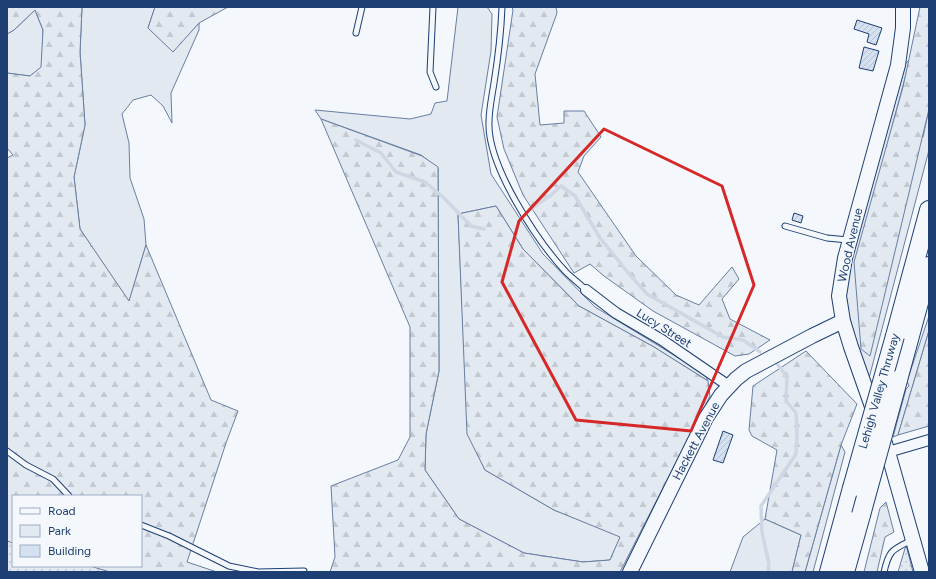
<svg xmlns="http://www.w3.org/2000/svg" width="936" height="579" font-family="Figtree,sans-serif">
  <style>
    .green { fill: #e3e9f0; stroke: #687fa3 }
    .forest { fill: url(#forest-firs); stroke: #687fa3; fill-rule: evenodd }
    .park { fill: url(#park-dots); stroke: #687fa3 }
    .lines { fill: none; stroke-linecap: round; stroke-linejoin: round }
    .stream { stroke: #cfd7e4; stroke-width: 3.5 }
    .building { fill: url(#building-hatch); stroke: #1d3f73 }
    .lane-casing { stroke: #1d3f73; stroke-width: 7 }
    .street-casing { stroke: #1d3f73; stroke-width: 12 }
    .secondary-casing { stroke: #1d3f73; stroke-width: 16 }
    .highway-casing { stroke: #1d3f73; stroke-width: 20 }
    .lane { stroke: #f4f7fb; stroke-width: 5 }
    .street { stroke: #f4f7fb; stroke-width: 10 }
    .secondary { stroke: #f4f7fb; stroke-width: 14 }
    .highway { stroke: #f4f7fb; stroke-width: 18 }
    .highway-bridge-casing { stroke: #1d3f73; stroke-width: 20; stroke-linecap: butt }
    .highway-bridge { stroke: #f4f7fb; stroke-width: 18 }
    .marked { fill: none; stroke: #d62828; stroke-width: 3; stroke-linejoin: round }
    .labels { text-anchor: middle; stroke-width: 3; stroke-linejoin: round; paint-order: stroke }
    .street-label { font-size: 12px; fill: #1d3f73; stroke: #f4f7fb }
  </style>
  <defs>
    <pattern id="forest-firs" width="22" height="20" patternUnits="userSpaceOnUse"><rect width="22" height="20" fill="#e3e9f0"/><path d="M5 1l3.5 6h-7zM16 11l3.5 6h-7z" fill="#c2c9d1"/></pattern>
    <pattern id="park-dots" width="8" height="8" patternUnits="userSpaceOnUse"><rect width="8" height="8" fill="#e3e9f0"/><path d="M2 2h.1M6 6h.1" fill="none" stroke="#c2c9d1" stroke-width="1.8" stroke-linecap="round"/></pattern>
    <pattern id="building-hatch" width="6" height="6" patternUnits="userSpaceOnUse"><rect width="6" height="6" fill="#d5e0f0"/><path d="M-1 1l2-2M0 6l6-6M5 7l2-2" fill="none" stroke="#b6c1d1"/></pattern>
  </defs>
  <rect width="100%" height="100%" fill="#f4f7fb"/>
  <path class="green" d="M82,7H155L148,28L173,51L199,23V30L171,93L172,123L163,106L151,95L133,100L122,114L129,143L130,178L144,219L146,245L129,302L80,229L74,177L85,125L80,52Z
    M458,7H487L492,14L491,51L481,115L491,174L543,254L595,307L705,374L708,381L654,347L579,306L523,249L496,206L458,214L468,434L485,470L554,510L621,536L610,560L583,562L524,553L459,519L425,470L426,434L439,371L438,168L421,155L321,119L315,110L410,119L431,114L435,103L447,101Z
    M35,10L43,30L42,67L30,76L7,73V34L14,30Z
    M910,59L886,149L923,137L929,109V150L868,382L849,315L846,294L854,245L906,63Z
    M929,316V330L928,334L898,435L893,437L906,389L909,386L907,381Z
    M841,445L845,452L813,572H805Z
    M765,519L801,535L792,572H730L743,537Z"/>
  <path class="forest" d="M7,7H82L80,52L85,125L74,177L80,229L129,301L146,245L211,400L238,411L226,443L187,562L217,572H7V158L13,155L7,148V73L30,76L41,67L43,30L35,10L14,30L7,34ZM13,496H141V566H13Z
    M155,7H228L199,23L173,52L148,28Z
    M512,7H556L557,13L535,74L540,125L564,123V111H584L601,137L584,156L578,172L636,256L676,295L699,305L732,267L739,279L722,299L730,319L770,340L749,354L735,356L653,311L604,276L590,264L574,273L523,195L504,149L497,117L513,10Z
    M920,7H929V109L870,356L861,349L854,262L903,87Z
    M321,119L422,156L438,167L439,371L426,434L425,470L459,519L524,553L583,562L610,560L620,537L554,510L485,470L467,434L458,214L496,206L523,249L579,306L654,347L708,381L710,396L620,572H330L335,557L331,486L398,460L410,437V327Z
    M929,330V426L898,435L928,334Z
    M806,351L857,404L841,445L805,572H792L801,535L765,519L777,450L752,436L749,430L753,386Z
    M886,502L894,532L885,537L877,572H864L880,508Z"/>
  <path class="park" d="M7,541L13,543V566H90L110,572H7Z
    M906,545L913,572H898Z"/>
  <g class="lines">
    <path class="stream" d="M356,140L381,153L396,172L425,182L443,197L471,226L484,229
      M529,210L551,195L561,186L575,196L600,238L630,275L647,294L723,337L743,340L760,352
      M768,572L769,564L762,532L761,506L796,454L797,432L796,413L786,401L787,377L778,365"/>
  </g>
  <path class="building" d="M857,20L882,28L876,45L867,42L869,34L854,29Z
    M864,47L879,51L873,71L859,68Z
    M794,213L803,216L801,223L792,220Z
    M723,431L733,435L723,463L713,460Z"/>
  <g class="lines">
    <g class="lane-casing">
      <path id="lane" d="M433,7L430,72L436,87
        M502,7C501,33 498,58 494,83C492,96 489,109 489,122C487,165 537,241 566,272C572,278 580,284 586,290
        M356,33L362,7
        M785,226L827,238L848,240
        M7,451L26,465L53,479L69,496
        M141,525L169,536L229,566L258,572L304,571
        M884,572C889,550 892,550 912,540"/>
    </g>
    <g class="street-casing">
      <path id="street" d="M586,290L616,313L662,340L729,386
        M888,452L929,440"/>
    </g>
    <g class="secondary-casing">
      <path id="secondary" d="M903,7V28L898,65L845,258L839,296L843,321L851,347L888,452L922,572
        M630,572L706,418L721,395L736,379L746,371L812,336L843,321"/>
    </g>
    <g class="highway-casing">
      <path id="highway" d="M895,336L929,210
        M898,380L929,266
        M829,572L852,488
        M845,572L861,515"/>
    </g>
    <use href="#lane" class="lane"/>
    <use href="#street" class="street"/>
    <use href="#secondary" class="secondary"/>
    <use href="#highway" class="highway"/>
    <g class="highway-bridge-casing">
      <path id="highway-bridge" d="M852,488L895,336
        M861,515L898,380"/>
    </g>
    <use href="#highway-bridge" class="highway-bridge"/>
  </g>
  <path class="marked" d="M604,129L722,186L754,285L691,431L576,420L502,282L519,221Z"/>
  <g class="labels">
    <g class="street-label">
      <text transform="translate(850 245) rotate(-77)" y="4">Wood Avenue</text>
      <text transform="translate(664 328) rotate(32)" y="4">Lucy Street</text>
      <text transform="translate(879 391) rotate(-74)" y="4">Lehigh Valley Thruway</text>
      <text transform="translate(696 441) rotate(-62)" y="4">Hackett Avenue</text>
    </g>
  </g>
  <rect width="936" height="579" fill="none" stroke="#1d3f73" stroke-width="16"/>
  <rect x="12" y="495" width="130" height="72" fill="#f4f7fb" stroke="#9eadc5"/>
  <rect x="20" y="508" width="20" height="6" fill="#f4f7fb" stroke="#9eadc5"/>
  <text x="48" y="515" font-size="12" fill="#1d3f73">Road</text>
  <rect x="20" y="525" width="20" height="12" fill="#e3e9f0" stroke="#9eadc5"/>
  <text x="48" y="535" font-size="12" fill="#1d3f73">Park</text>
  <rect x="20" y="545" width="20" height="12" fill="#d5e0f0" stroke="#9eadc5"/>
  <text x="48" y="555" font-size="12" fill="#1d3f73">Building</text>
</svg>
